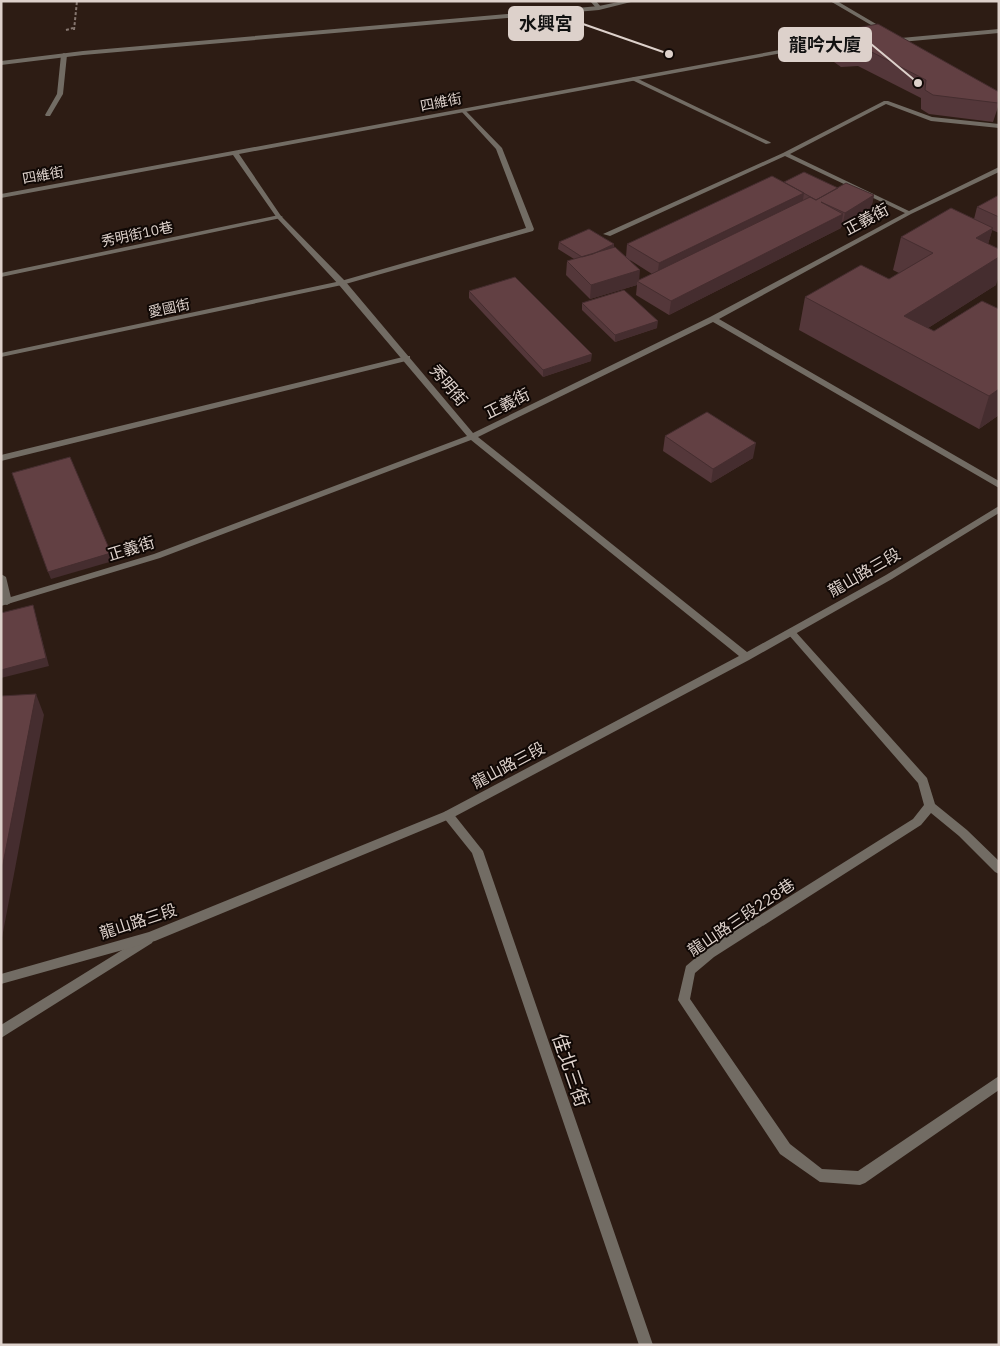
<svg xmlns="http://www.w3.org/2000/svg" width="1000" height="1346" font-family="'IBM Plex Sans','Noto Sans TC',sans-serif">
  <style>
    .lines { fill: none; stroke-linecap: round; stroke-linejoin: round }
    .path { stroke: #867770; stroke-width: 2; stroke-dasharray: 3 2; stroke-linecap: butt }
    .lane { fill: #726c64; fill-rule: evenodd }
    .street { fill: #726c64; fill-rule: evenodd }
    .wall { fill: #54373a; fill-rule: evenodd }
    .shaded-wall { fill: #452d2f }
    .building { fill: #624043; stroke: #452d2f }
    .labels { text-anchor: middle; stroke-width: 4; stroke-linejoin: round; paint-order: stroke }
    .far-street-label { font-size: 14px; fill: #ddd1cb; stroke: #100805 }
    .street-label { font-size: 16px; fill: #ddd1cb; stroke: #100805 }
    .near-street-label { font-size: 19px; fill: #ddd1cb; stroke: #100805 }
    .leader { fill: none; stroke: #ddd1cb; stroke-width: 2 }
    .callout-dot { fill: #ddd1cb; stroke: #100805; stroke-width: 2 }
    .callout { fill: #ddd1cb; stroke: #ddd1cb; stroke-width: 2 }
    .callout-label { font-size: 18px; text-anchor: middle; font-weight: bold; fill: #111 }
  </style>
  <rect width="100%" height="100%" fill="#2d1c14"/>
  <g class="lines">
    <path class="path" d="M66,30L73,28
      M74,30L77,1"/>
    <path class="lane" d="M590,1H596L602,8L597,9Z
      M64,53L67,55L63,94L50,116H46L45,115L57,94L61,55Z
      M634,77L770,142L771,143L766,144L632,80V78Z
      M884,101H888L932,117L999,124V128L931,121L886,104L790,154L911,212V214H907L785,156L610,236L603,234L783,153Z
      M464,109L502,148L534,229L533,231L342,285L1,357V353L341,281L526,228L496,149L462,112L461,111Z
      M279,215L283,217L281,218L1,277V273Z
      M407,356H410V360L1,461V455Z
      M1,574L6,577L12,602L7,605L4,604L1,598Z
      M791,628L794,630L927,778L935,804L967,830L999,861V874L995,872L959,836L931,813L921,825L714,957L695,973L690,999L790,1144L822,1169L858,1171L999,1076V1090L865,1183L860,1185L820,1182L780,1154L678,1000L686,966L706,949L913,819L924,805L918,783L788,634L786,632Z
      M448,811L452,812L483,851L653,1345H639L472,853L444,818L443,815L444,812Z
      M148,934L152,935L154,939L152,943L1,1038V1025Z"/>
    <path class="street" d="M623,1H635L599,10L83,55L1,65V61L83,51L599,6Z
      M830,1H837L888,31L883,32Z
      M999,29V33L901,42L898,40L901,38Z
      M834,40L837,42L836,43L239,154L281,216L345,281L473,433L710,317L907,212L999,167V172L911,214L719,319L999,481V488L713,322L478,437L747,652L886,575L999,506V513L892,579L749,660L452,818L155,941L1,984V974L149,932L444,812L739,656L471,440L160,558L1,606V600L154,554L467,436L339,285L277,218L233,155L1,198V194Z"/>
  </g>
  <path class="wall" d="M823,34L999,92V104L993,122L929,114L921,109V98L858,66L841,67L820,52Z
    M784,182L838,188L874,195L871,209L842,227L841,226V228L669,315L636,295L637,285L590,299L566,275L567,261L574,259L558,249L559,242L614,244V248L626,257L627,244ZM630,260L652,274L639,280Z
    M999,195V233L992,230L988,244L996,285L928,328L934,331L982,301L999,415L979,429L799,330L805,297L889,279L899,273L893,270L901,237L974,219L977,207Z
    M469,291L591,361L543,377L469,298Z
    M582,303L657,328L615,342L582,310Z
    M665,436L753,458L711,483L663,451Z"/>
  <path class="shaded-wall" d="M804,193L802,206L657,277L659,263Z
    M874,195L871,209L842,227L845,213Z
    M843,214L841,228L669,315L671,301Z
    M993,228L983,260L976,238Z
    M614,244L613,251L584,258Z
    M999,257V276L996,285L898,347L904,316Z
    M640,270L639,282L637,281V285L590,299L591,285Z
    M658,321L657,328L615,342V335Z
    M592,354L591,361L543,377V370Z
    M999,389V415L979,429L989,396Z
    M756,443L753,458L711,483L713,469Z
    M111,553L113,561L51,579L48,572Z
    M33,605L35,613L49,666L1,678V670Z
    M36,694L44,715L1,943V874Z"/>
  <path class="building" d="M878,24L999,92L998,103L933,95L925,90L926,80L862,47L844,49L823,34Z
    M804,172L838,188L816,200L784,182Z
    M772,176L804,193L659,263L627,244Z
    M846,183L874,195L845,213L821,202L843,214L671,301L637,281L810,197L816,200Z
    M999,195V217L977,207Z
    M951,208L993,228L976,238L999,249V257L904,316L934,331L982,301L999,309V389L989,396L805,297L861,265L889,279L933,253L901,237Z
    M589,229L614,244L593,254L582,257L559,242Z
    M615,247L640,270L591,285L567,261Z
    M515,277L592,354L543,370L469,291Z
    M624,290L658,321L615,335L582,303Z
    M707,412L756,443L713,469L665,436Z
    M70,457L111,553L48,572L12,473Z
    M33,605L46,658L1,670V613Z
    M36,694L1,874V696Z"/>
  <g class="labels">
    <g class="far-street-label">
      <text transform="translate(441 102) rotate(-11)" y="5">四維街</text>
      <text transform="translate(43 175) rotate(-10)" y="5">四維街</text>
      <text transform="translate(137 234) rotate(-12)" y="5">秀明街10巷</text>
      <text transform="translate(169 308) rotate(-12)" y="5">愛國街</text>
    </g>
    <g class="street-label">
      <text transform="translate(866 219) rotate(-28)" y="6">正義街</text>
      <text transform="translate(449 385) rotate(50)" y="6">秀明街</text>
      <text transform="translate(507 403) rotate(-26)" y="6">正義街</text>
      <text transform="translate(131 548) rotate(-17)" y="6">正義街</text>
      <text transform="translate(864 572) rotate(-30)" y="6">龍山路三段</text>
      <text transform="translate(508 765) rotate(-28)" y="6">龍山路三段</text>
      <text transform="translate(741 917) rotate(-34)" y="6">龍山路三段228巷</text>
      <text transform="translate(138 921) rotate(-18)" y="6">龍山路三段</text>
    </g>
    <g class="near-street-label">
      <text transform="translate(571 1070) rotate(71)" y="7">佳北三街</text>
    </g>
  </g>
  <path class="leader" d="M669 54L583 24M918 83L871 44"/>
  <g class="callout-dot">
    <circle cx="669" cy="54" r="5"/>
    <circle cx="918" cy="83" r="5"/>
  </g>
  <g class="callout">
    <rect x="509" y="7" width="74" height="33" rx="5"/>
    <rect x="779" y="28" width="92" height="33" rx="5"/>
  </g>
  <g class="callout-label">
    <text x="546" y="30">水興宮</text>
    <text x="825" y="51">龍吟大廈</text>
  </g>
  <rect width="1000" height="1346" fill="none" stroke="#ddd1cb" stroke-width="5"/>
</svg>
